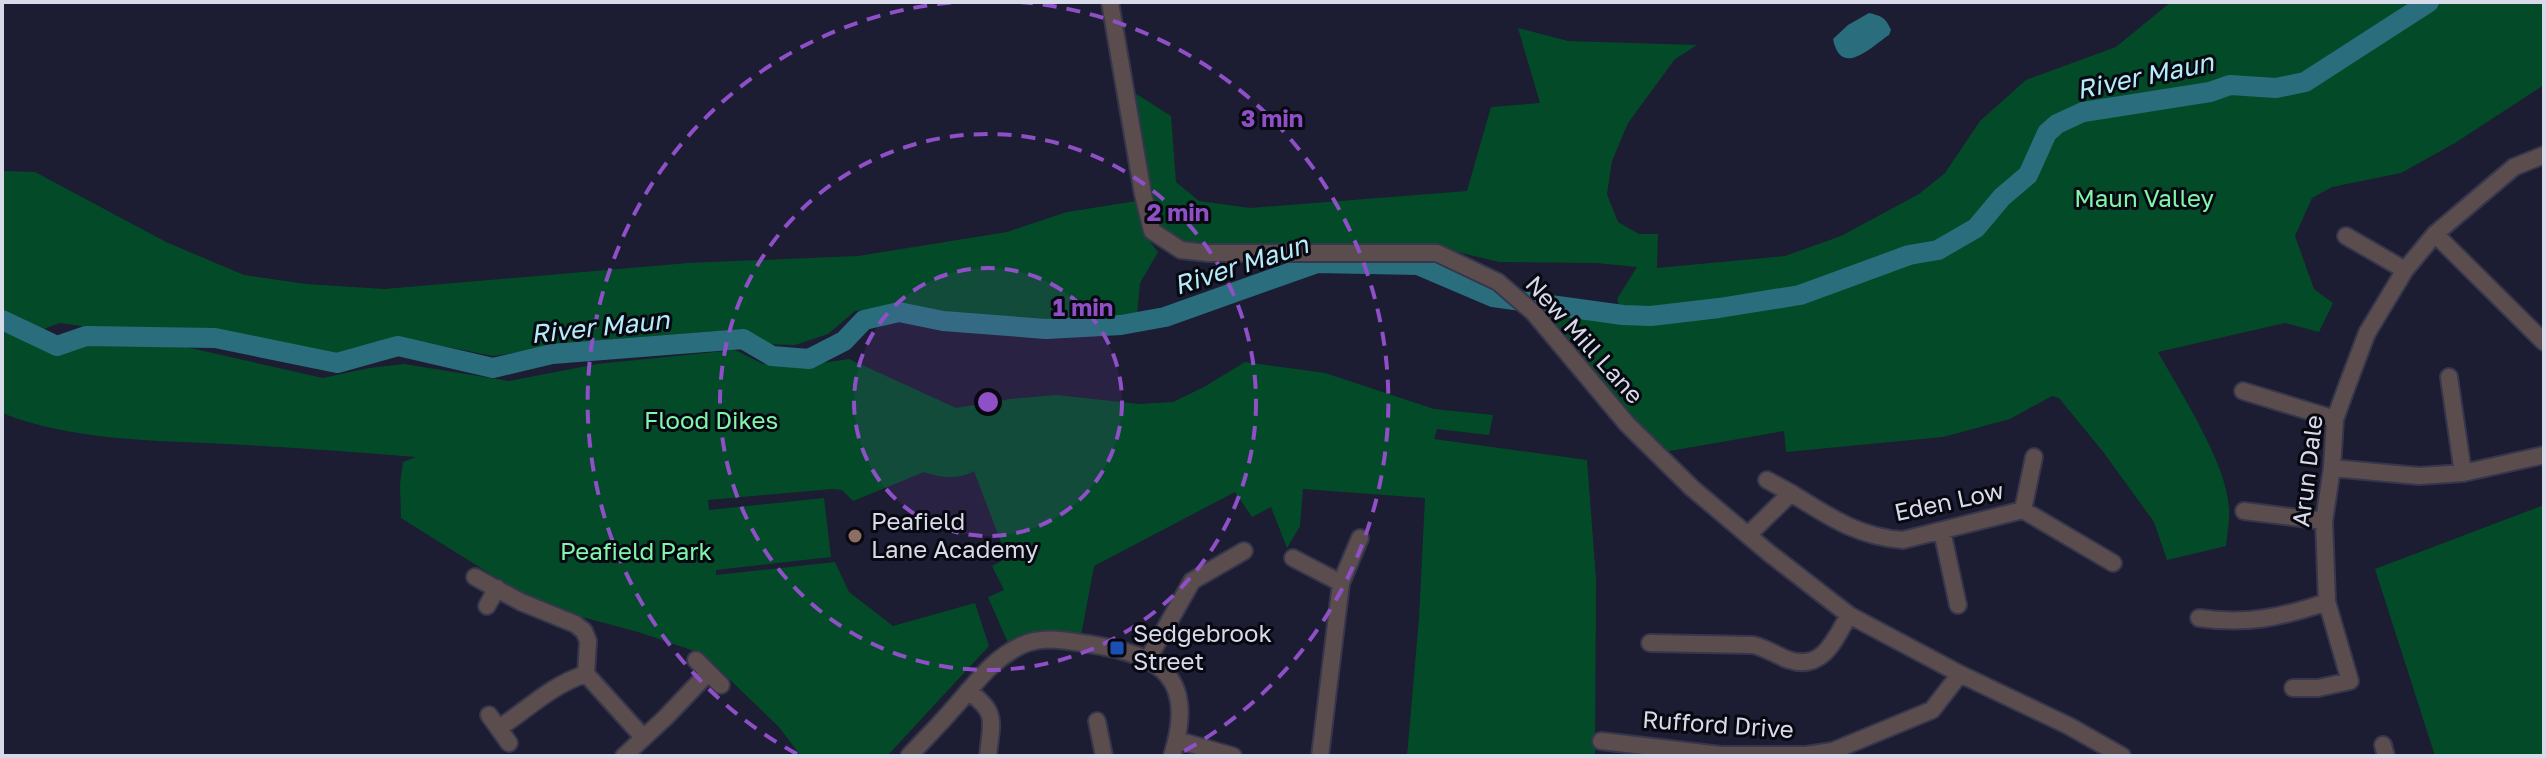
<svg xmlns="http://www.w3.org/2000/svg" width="2546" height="758" font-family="'Golos Text',sans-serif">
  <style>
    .green { fill: #034b28 }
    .water { fill: #2a6e7d }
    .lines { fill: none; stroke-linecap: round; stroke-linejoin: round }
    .river { stroke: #2a6e7d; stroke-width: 20 }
    .minor-casing { stroke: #36364c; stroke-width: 20 }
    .minor { stroke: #5b4d4e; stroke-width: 16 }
    .ring { fill: none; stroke: #8e4fc7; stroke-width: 4; stroke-dasharray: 14 10 }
    .education-dot { fill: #8d6e63; stroke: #080811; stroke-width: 3 }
    .transit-dot { fill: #1a4fb4; stroke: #080811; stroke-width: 3 }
    .labels { text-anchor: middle; stroke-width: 6; stroke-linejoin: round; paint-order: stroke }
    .park-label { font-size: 24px; fill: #80f6ad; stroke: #080811 }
    .street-label { font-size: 24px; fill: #d8d9e9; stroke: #080811 }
    .poi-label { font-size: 24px; fill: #d8d9e9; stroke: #080811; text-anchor: start }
    .water-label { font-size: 26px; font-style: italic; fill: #b4ecfa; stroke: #080811 }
    .centre { fill: #8e4fc7; stroke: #080811; stroke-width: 4 }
    .ring-label { font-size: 24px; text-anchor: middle; font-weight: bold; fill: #8e4fc7; stroke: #080811; stroke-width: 6; stroke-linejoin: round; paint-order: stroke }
  </style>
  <rect width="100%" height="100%" fill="#1c1c32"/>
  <path class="green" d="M2171,2H2544V85L2455,143L2401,173L2332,187L2312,198L2295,236L2314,289L2333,303L2319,332L2285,323L2158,352C2180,392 2227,463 2229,508C2230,520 2227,533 2226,546L2167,560L2154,522L2104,453L2059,398L2052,396L2010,419L1943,437L1786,452L1784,431L1658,453L1534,308L1609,320L1679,316L1801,299L1920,250L1828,285L1710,307L1623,317L1617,299L1637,267L1596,263L1499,262L1437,247L1197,250L1161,233L1151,215L1130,90L1171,116L1176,182L1199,201L1250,208L1467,191L1491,107L1540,103L1518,28L1568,41L1697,45L1675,59L1628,123L1612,161L1607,194L1618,222L1639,234H1658L1657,268L1785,256L1841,236L1919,194L1945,173L1980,121L2026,80L2116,47Z
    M2,171L35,172L166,242L244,275L306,284L384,289L688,263L858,256L1007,232L1067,212L1137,201L1143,233L1158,252L1140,283L1137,316L1051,321L954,316L898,306L855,311L828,334L795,345L765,344L744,329L605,340L493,356L403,338L387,346L334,360L220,334L109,330L60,323L38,331L2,314Z
    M2,327L53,354L87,346L168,343L323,378L369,368L404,364L509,381L597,364L735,350L763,364L810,365L849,359L956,408L1010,399L1056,395L1139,404L1173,402L1204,387L1245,362L1325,373L1434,409L1493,415L1489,435L1437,429L1434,439L1587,460L1596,579L1595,756H1407L1419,618L1425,498L1303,489L1300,526L1287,548L1271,507L1252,517L1235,492L1094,566L1081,636C1055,630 1032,629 1008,643L988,597L1004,590L992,566L1007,558L974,471C959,480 940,478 924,472L853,501L842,490L832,489L708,500L709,510L824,498L831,557L716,570V575L835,562L849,592L893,626L975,603L989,646L887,756H801L779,727L703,654L638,632L567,613L529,598L401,518L400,484L403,462L416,457C353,452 289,447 226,444C150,440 74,441 2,413Z
    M2544,505V756H2435L2375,569Z"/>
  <path class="water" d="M1869,13C1882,16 1886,18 1891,30L1889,35C1870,48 1841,78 1833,39L1848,25Z"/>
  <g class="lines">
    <path class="river" d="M2,320L57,346L86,336L215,338L337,363L398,346L493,368L552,354L743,339L772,356L809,359L844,341L864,320L899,312L943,321L1046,329L1121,325L1165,317L1317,263L1418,265L1493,297L1623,315L1651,316L1719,308L1800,295L1909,255L1938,250L1976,228L2002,197L2028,175L2047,133L2057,124L2083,112L2210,92L2230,85L2276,88L2305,82L2429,2"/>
    <g class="minor-casing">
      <path id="minor" d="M1110,2L1143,194L1152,231L1181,250L1208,253H1437L1498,282L1534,313L1627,424L1692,488L1769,553L1849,615L1960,674L2069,726L2122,756
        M2435,234L2544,342
        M2346,236L2405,270
        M2449,377L2463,473
        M2243,391L2335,419
        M2332,468L2419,476L2463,473L2544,455
        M1791,493C1828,516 1858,537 1903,540L2023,510L2113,563
        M2023,510L2034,457
        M2244,511L2324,521
        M1942,531L1958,605
        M1748,535L1791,493L1767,480
        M1293,558L1341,583
        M475,577L521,602L575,624L584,631L588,641L586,674L643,737
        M487,606L497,588
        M2199,618C2246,625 2283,617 2327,602
        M1650,643L1753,645C1766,648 1776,655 1789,660C1823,671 1835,639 1849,615
        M1148,659L1192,581L1244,551
        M696,660L721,685
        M2293,688H2318L2350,681L2327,602L2324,521L2332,468L2335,419L2347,386L2367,333L2405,270L2435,234L2514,167L2544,155
        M968,691C999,713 991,722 988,756
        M489,715L509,743
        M1097,721L1104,756
        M499,728C528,709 553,684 586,674
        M1177,740L1233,756
        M1601,741L1721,755H1806L1833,751L1932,710L1960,674
        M2383,745L2386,756
        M624,756L665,718L708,673
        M909,756C923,741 938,726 951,711C974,686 990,660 1022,645C1044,635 1067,641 1089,644C1161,655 1197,677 1172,756
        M1320,756L1341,583L1360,538"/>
    </g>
    <use href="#minor" class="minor"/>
  </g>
  <circle cx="988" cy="402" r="134" fill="#8e4fc7" fill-opacity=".12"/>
  <g class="ring">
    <circle cx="988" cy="402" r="134"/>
    <circle cx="988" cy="402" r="268"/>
    <path d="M797 754A401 401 0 0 1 957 2M1019 2A401 401 0 0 1 1179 754"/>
  </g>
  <circle class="education-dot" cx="855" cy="536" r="8"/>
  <rect class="transit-dot" x="1109" y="640" width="16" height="16" rx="4"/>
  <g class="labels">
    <g class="park-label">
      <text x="2144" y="207">Maun Valley</text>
      <text x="711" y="429">Flood Dikes</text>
      <text x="636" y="560">Peafield Park</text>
    </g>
    <g class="street-label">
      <text transform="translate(1584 340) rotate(48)" y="8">New Mill Lane</text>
      <text transform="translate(2308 471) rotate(-83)" y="8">Arun Dale</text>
      <text transform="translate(1949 502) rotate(-12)" y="8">Eden Low</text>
      <text transform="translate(1718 725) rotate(4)" y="8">Rufford Drive</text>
    </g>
    <g class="poi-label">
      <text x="871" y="530">Peafield<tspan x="871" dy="28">Lane Academy</tspan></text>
      <text x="1133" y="642">Sedgebrook<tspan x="1133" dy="28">Street</tspan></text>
    </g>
    <g class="water-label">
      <text transform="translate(2145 76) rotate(-12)" y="9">River Maun</text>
      <text transform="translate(1241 265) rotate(-18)" y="9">River Maun</text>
      <text transform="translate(600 327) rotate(-6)" y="9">River Maun</text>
    </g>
  </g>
  <circle cx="988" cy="402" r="12" class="centre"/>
  <g class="ring-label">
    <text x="1272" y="127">3 min</text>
    <text x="1178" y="221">2 min</text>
    <text x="1083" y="316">1 min</text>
  </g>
  <rect width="2546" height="758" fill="none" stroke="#d8d9e9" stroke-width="8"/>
</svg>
